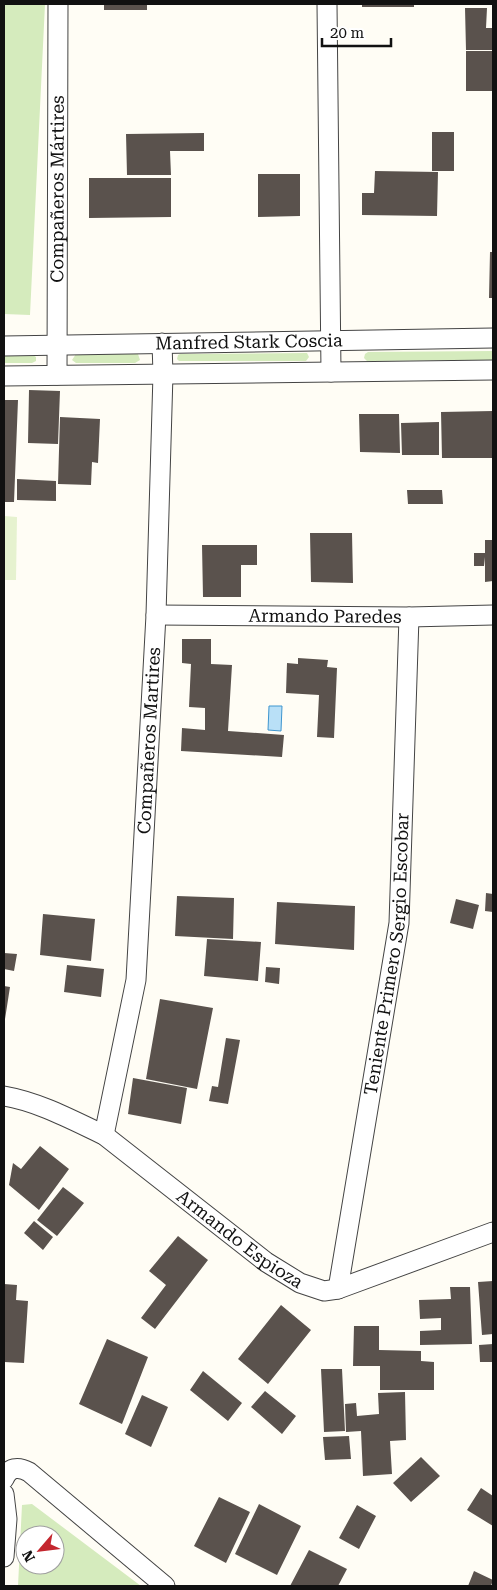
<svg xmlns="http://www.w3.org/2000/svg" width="497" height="1590" font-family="'Roboto Serif',serif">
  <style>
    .green { fill: #d5ebbd; fill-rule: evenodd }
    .pitch { fill: #e6f2cf }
    .water { fill: #b9e0f7; stroke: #3f96cf }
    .building { fill: #5a524d }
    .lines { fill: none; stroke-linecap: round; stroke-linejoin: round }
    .street-casing { stroke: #444; stroke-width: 21 }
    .street { stroke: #fff; stroke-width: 19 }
    .labels { text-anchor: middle; stroke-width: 5; stroke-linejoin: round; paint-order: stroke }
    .street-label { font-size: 18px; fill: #111; stroke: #fff }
  </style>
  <rect width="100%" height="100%" fill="#fffdf5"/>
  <path class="green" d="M4,4H45L30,315L4,314Z
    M493,351V360L367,361L364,358L365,354L368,352Z
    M136,353L138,354L140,360L135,363H76L72,360L76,354Z
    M307,353L309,357L306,361H179L177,359L178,355L180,354Z
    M32,354L36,357V361L32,363H4V355Z
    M32,1504L141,1586H18L22,1505ZM25,1535H55V1565H25Z"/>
  <path class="pitch" d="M4,516L17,517L16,580H4Z"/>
  <path class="water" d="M269,706H282L281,731L268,730Z"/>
  <path class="building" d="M104,4H147V10H104Z
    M362,4H414V7H362Z
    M465,8H487L486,28H493V50H466Z
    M466,51H492V91H466Z
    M432,132H454V171H432Z
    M204,133V151H170L171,175H127L126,134Z
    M375,171L438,172L437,216L362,215V193H374Z
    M258,174H300V216L258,217Z
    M89,178H171V217L89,218Z
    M490,252H493V298H489Z
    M29,390L60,391L58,444L28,443Z
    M4,400H18L14,502H4Z
    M493,411V458H442L441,412Z
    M359,414H399L400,453L360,452Z
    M60,417L100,419L98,463L92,462L91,485L58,484Z
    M439,422V455H402L401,423Z
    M17,479L56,481V501L17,500Z
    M407,490H442L443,504H408Z
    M310,533H352L353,583L311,582Z
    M485,540H493V581L485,582V557L484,566H474V553H485Z
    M202,545H257V565H241V597H203Z
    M182,639H211V664L232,665L228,731L284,735L282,757L181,751L182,728L205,730V708L189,707L191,664L182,663Z
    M298,658L328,660L327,667L337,668L334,738L317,737L319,695L286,693L287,663L298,664Z
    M486,893L493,894V912L485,911Z
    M177,896L234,898L233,939L175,936Z
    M456,899L479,905L473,929L450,923Z
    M277,902L355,906L354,950L275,944Z
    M43,914L95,919L91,961L40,955Z
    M207,939L261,942L258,981L204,976Z
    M4,953L17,954L14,971L4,969Z
    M67,965L104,969L101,997L64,992Z
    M266,967L280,968L279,984L265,982Z
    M4,986L10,987L5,1019H4Z
    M160,999L213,1008L197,1089L146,1079Z
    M226,1038L240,1040L228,1104L209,1101L212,1086L218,1087Z
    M133,1078L187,1088L181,1124L128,1114Z
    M40,1146L69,1169L39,1210L9,1185L13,1163L21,1169Z
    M63,1187L84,1203L57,1236L37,1220Z
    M34,1221L53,1237L43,1250L24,1233Z
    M178,1236L208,1260L155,1329L141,1318L166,1285L149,1271Z
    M493,1281V1334L482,1335L478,1282Z
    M4,1284L17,1285L16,1300L28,1301L24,1363L4,1362Z
    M450,1287H470L472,1344L420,1345V1331L441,1330V1318L420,1319L419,1300L451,1299Z
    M281,1305L311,1330L268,1384L238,1359Z
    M354,1326H379V1350L421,1351V1361L434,1362V1390H380V1366H353Z
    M107,1339L148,1357L122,1424L79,1404Z
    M493,1344V1362H480L479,1345Z
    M321,1369H342L345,1431L324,1432Z
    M203,1371L242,1403L228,1421L190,1390Z
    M265,1391L296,1416L282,1434L251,1407Z
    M405,1392L406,1440L390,1441L392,1474L363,1476L361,1431L346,1432L345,1404L356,1403L357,1416L379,1414L378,1393Z
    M142,1395L168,1407L151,1447L125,1434Z
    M349,1436L351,1459L325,1460L323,1437Z
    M421,1457L440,1476L411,1502L393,1483Z
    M481,1488L493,1496V1526L467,1510Z
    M219,1497L250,1512L226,1563L194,1546Z
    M259,1504L301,1526L277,1575L235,1554Z
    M357,1505L376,1516L359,1549L339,1538Z
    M309,1550L347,1569L338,1586H290Z
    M474,1571L493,1580L491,1586H468Z"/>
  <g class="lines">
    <g class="street-casing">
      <g id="street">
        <path d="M327,4L331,372"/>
        <path id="s1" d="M4,346L493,338"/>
        <path id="s2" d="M57,375L58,4"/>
        <path d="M4,376L493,370"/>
        <path id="s3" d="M156,615L409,617L493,615"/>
        <path id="s4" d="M4,1096C39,1102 72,1120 104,1135L266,1262L300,1283L324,1291L338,1289L493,1232"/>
        <path id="s5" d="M104,1135L136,980L156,615L163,374L162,343"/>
        <path id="s6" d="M338,1289L399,923L409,617"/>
        <path d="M4,1479C9,1467 18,1466 29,1472L165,1586"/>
        <path d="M4,1494L7,1519L4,1557"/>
      </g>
    </g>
    <use href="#street" class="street"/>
  </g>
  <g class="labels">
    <g class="street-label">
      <text dy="6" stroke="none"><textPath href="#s2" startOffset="186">Compañeros Mártires</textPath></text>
      <text dy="6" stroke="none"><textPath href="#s1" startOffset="245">Manfred Stark Coscia</textPath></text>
      <text dy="6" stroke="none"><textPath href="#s3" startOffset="169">Armando Paredes</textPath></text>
      <text dy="6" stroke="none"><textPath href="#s5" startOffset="398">Compañeros Martires</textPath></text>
      <text dy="6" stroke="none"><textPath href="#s6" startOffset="339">Teniente Primero Sergio Escobar</textPath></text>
      <text dy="6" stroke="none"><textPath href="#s4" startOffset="279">Armando Espioza</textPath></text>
    </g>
  </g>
  <rect width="497" height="1590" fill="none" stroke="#111111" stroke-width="10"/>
  <g transform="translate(40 1550) rotate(242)"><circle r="24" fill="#ffffff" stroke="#a0a0a0"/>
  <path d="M0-4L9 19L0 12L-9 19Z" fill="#c4262e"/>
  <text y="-8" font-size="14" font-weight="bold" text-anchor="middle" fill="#111111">N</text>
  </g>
  <path d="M322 38v8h69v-8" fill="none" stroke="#111111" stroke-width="2.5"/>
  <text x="330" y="38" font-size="15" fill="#111111" stroke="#ffffff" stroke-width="4" paint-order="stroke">20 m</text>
</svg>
